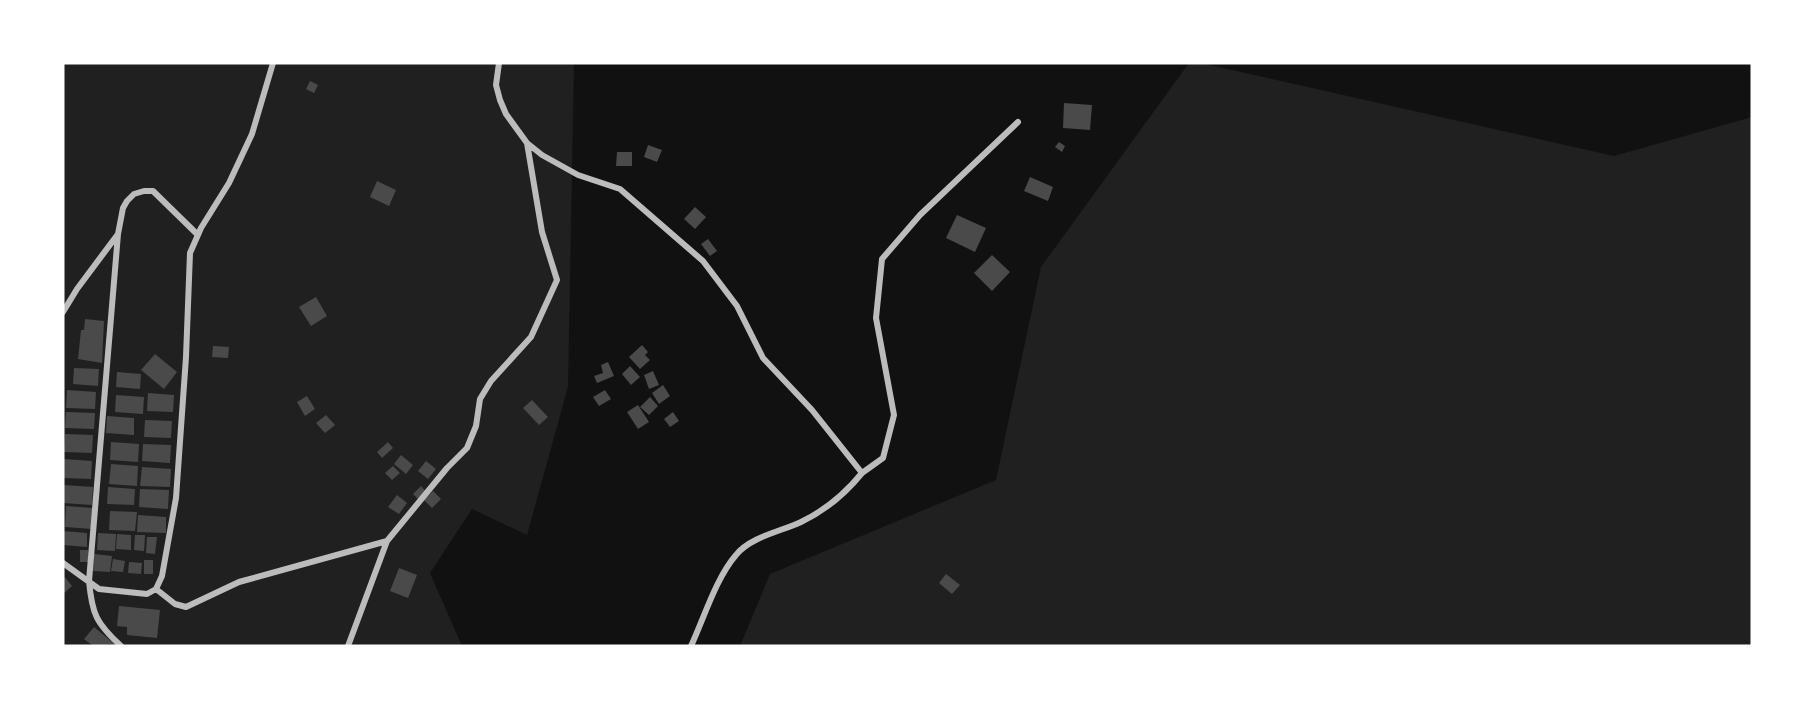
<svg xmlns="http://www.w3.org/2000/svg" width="1815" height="709" font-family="Commissioner,sans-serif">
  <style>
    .green { fill: #202020 }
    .building { fill: #4a4a4a }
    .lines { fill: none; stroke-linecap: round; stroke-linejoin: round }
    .minor { stroke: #bcbcbc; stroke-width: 6 }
  </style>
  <rect width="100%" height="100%" fill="#111"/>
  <path class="green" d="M63,63H574L568,387L527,535L472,509L430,573L462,646H63Z
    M1189,63H1201L1614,156L1752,117V646H740L770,574L996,480L1041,267Z"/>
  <path class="building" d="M310,81L318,85L314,93L306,89Z
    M1064,103L1092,105L1090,130L1063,128Z
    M1059,142L1065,146L1062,152L1055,147Z
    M648,145L662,150L657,162L644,157Z
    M617,152H632V166H616Z
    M1030,177L1053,187L1048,201L1024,191Z
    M377,181L396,190L389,206L370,197Z
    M695,207L706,217L695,229L684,219Z
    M957,215L986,228L975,252L946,238Z
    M708,239L717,251L710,256L701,244Z
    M992,255L1010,272L992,291L974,273Z
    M316,297L327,316L311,326L299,307Z
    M85,319L104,321L102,363L78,359L81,330H84Z
    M642,345L648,352L645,355L650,360L640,369L629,357Z
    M213,346L229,347L228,358L212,357Z
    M155,354L177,372L164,389L141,370Z
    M608,362L614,376L597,383L594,376L603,373L601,365Z
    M630,366L640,377L631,385L622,374Z
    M74,368L99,369L98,386L73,384Z
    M653,371L659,385L649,389L644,375Z
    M117,372L141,374L140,389L116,387Z
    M663,385L670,396L659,404L652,393Z
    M67,390L96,392L95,409L66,408Z
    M605,390L611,399L599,406L593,397Z
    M148,393L174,395L173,412L147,411Z
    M116,395L144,397L143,414L115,412Z
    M307,396L315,409L305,416L297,402Z
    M650,397L658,406L649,415L640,407Z
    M532,400L548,417L539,425L523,408Z
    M638,405L649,422L638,429L627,412Z
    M66,412L95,413L94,429L65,428Z
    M673,412L679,421L670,427L664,419Z
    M326,415L335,425L325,433L316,423Z
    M107,416L134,418V435L106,433Z
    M145,420L172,421L171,438L144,437Z
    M65,434L93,435L92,453L64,452Z
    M111,442L139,444L138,462L110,460Z
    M388,442L393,448L382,458L377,452Z
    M143,444L171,445L170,463L142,461Z
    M401,455L413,465L406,474L394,464Z
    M64,459L92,461L91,479L63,478Z
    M426,461L436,469L428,479L418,471Z
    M111,464L138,466L137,486L109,484Z
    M393,466L400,473L392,480L385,473Z
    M142,467L171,469L170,487L140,486Z
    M64,485L93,487L92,505L63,503Z
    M421,486L426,492L418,499L413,494Z
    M108,487L135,489L134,505L107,504Z
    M140,489L169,490L168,509L139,507Z
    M433,491L441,499L432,508L424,500Z
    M397,495L407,503L399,514L388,507Z
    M66,506L93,508L92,529L65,527Z
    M110,511L137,512L135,531L109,530Z
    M138,515L166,517V533L137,532Z
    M63,531L87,533V547L63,545Z
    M98,533L116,534L115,551L97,550Z
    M117,534L131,535V550L116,549Z
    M135,535H145L144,551L134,550Z
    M147,537H157L155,554L146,553Z
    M80,550H88V562H80Z
    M94,554L112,556L110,572L93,571Z
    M113,559L125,561L123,572L111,571Z
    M144,560H153V574H144Z
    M129,562L142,563L141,574L128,573Z
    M399,568L417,575L408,598L390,591Z
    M946,574L960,585L952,594L939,583Z
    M63,575L72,586L63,594Z
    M119,606L160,610L157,638L127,635V627L117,626Z
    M94,627L117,646H93L84,639Z"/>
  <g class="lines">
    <path class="minor" d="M499,63L496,85L500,100L506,114L527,143L542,155L578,175L620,189L703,261L737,306L763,358L812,410L862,473L883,458L894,415L876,318L882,259L920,215L1018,122
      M118,234L89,581C92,614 96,623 121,646
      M63,312L77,289L118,234L123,208L127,201L134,194L144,191H153L198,235
      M63,563L99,589L147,594L156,589L162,576L176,498L186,357L190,253L201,228L229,183L252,134L273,63
      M156,589L175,604L186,607L239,582L387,541
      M348,646L387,541L447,468L467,448L476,426L480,399L491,381L531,337L557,280L542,232L527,143
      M691,646C704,618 716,578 736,555C750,537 782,531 801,522C826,510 845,494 862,473"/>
  </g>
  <rect width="1815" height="709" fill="none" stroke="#ffffff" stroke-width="129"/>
</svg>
